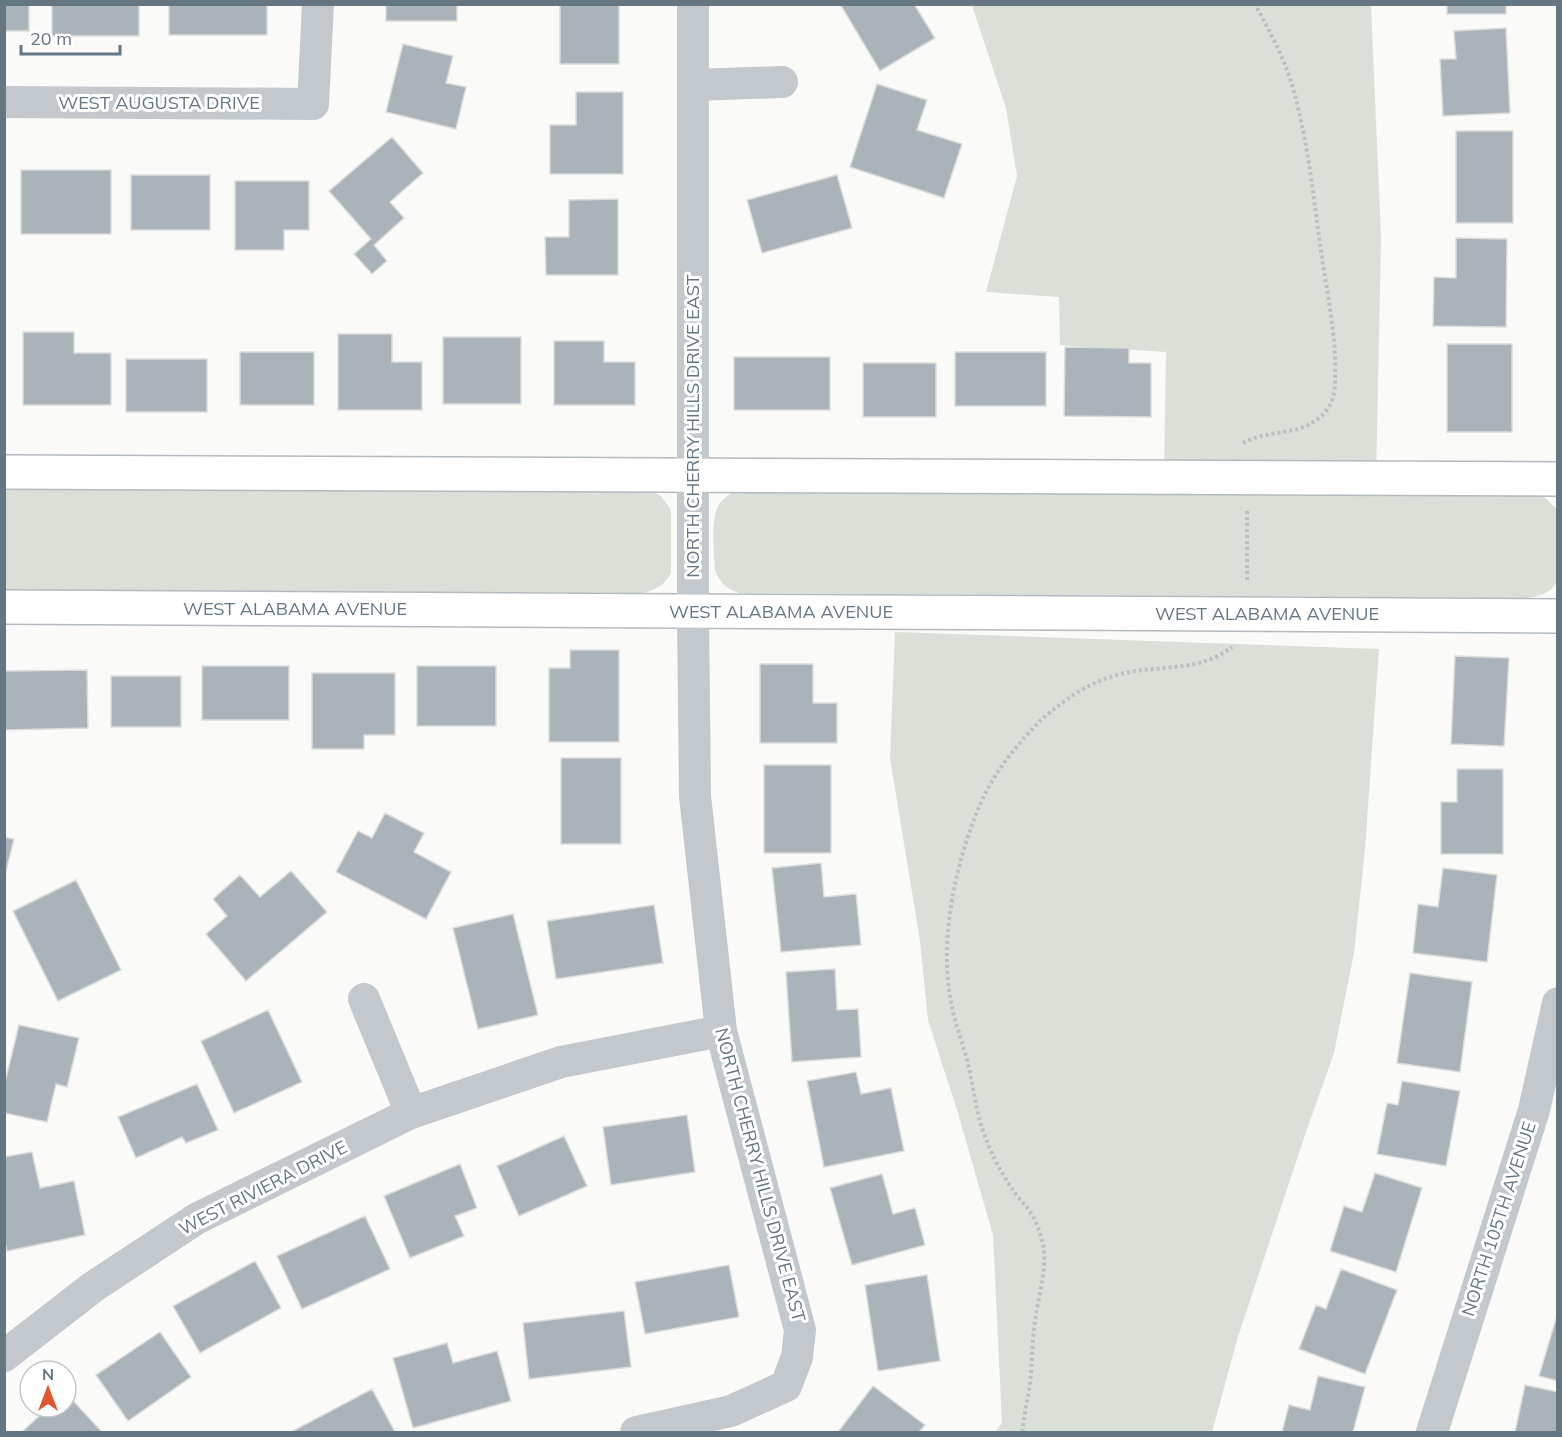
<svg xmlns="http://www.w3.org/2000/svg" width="1562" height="1437" font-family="Mulish,sans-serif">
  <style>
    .green { fill: #dadfd7 }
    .building { fill: #aab3b9; stroke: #dcdcda; stroke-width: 1.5 }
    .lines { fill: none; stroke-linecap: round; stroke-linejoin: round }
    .secondary-casing { stroke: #b3babf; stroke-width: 36 }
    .path { stroke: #bbbfc2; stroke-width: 4; stroke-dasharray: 3 3; stroke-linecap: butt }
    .street { stroke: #c3c8cc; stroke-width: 32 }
    .secondary { stroke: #fff; stroke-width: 33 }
    .labels { text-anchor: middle; stroke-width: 6; stroke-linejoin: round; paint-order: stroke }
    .street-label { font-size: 18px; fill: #657683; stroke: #fff }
  </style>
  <rect width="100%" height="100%" fill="#fafaf8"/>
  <path class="green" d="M972,5H1371L1381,238L1376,479L1164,478L1166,352L1060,345L1059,297L986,292L1017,176L1006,108Z
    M5,486L651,491L661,496L671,510V573C665,585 657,589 643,593L5,590Z
    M734,491L1533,494L1543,496L1557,509V582C1551,593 1539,596 1527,598L739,593C727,589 719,582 715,570C714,554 710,516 720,503C723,499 729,495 734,491Z
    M895,632L1379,649L1365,849L1354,953L1334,1053L1305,1135L1237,1340L1212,1432H995L1002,1423L993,1235L958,1113L928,1020L920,941L890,758Z"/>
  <path class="building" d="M4,4H29V31H4Z
    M52,4H139V36H52Z
    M169,4H267V35H169Z
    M386,4H457V21H386Z
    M560,4H619V64H560Z
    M840,4H914L935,38L880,71Z
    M1447,4H1506V14H1447Z
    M1506,28L1510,113L1443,116L1440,59H1456L1454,31Z
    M403,44L453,56L446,83L466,87L456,129L386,112Z
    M877,84L927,100L917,130L962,144L944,198L850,167Z
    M576,92H623V174H550V125H576Z
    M1456,131H1513V223H1456Z
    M392,137L423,173L390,202L404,218L374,245L387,261L372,274L354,254L371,239L329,191Z
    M21,170H111V234H21Z
    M131,175H210V230H131Z
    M837,175L852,228L762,253L747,200Z
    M235,181H309V230H284V250H235Z
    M618,199V275H546L545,237H569V200Z
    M1456,238L1507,239L1506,327L1433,326L1434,277L1456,278Z
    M23,332H74V353H111V405H23Z
    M338,334H392V362H422V410H338Z
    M443,337H521V404H443Z
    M554,341H604V362H635V405H554Z
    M1447,344H1512V432H1447Z
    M1065,347L1129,348V363H1151V417L1064,416Z
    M240,352H314V405H240Z
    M955,352H1046V406H955Z
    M734,357H830V410H734Z
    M126,359H207V412H126Z
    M863,363H936V417H863Z
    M570,650H619V742H549V668H570Z
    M1455,656L1509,658L1504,746L1451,744Z
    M760,664H813V703H837V743H760Z
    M202,666H289V720H202Z
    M417,666H496V726H417Z
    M87,670L88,728L4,730V671Z
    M312,673H395V735H364V749H312Z
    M111,676H181V727H111Z
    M561,758H621V844H561Z
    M764,765H831V853H764Z
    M1457,769H1503V854H1441V802H1457Z
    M385,813L424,833L414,852L451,872L426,919L336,872L358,831L372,838Z
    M4,837L14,839L4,879Z
    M821,863L824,897L856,894L861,945L781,952L772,868Z
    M1443,868L1497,875L1487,962L1413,953L1418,904L1438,907Z
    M291,871L327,912L246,981L206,934L227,916L213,899L240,875L260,897Z
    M76,880L121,970L58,1001L13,911Z
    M654,905L663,963L556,979L547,921Z
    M513,914L538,1015L478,1029L453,928Z
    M835,969L837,1010L858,1009L861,1057L792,1062L786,972Z
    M1410,973L1472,982L1460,1072L1397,1063Z
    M268,1010L302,1082L234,1113L201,1041Z
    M19,1025L79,1038L67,1087L56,1084L47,1122L4,1113V1086Z
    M856,1072L861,1094L891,1088L904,1151L824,1167L807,1081Z
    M1402,1081L1460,1091L1446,1166L1377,1154L1387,1103L1398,1105Z
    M197,1084L218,1130L186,1143L182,1137L136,1158L118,1117Z
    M687,1115L695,1172L611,1185L603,1127Z
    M564,1136L587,1186L519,1216L497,1166Z
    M32,1152L40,1188L74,1181L85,1235L7,1251L4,1239V1157Z
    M460,1164L477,1208L455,1216L464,1236L410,1258L384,1196Z
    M1375,1173L1422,1188L1396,1272L1330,1251L1344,1206L1362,1212Z
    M882,1174L893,1214L915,1208L925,1245L852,1265L830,1188Z
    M365,1216L390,1269L302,1309L277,1256Z
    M255,1261L281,1308L200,1353L173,1306Z
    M729,1265L739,1317L645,1334L635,1282Z
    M1341,1269L1397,1290L1365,1374L1299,1349L1316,1305L1326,1309Z
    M927,1275L940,1361L878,1371L865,1285Z
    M624,1311L631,1367L529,1379L523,1323Z
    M1558,1312V1381L1539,1376Z
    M160,1332L191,1377L128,1421L96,1375Z
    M447,1343L453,1363L497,1351L511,1401L413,1428L393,1358Z
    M1318,1376L1365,1387L1353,1432H1282L1289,1405L1310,1410Z
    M1525,1385L1558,1392V1432H1515Z
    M873,1386L925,1425L919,1432H838Z
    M372,1389L395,1432H291Z
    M66,1393L101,1431L99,1432H22L49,1407H66Z"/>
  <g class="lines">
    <g class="secondary-casing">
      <path id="secondary" d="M4,472L1558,479
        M4,607L1558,616"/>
    </g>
    <path class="path" d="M1243,443C1270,428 1304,438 1326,411C1333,403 1335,391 1335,381C1337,340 1328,298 1322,258C1314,203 1309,146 1294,92C1286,61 1270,32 1255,4
      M1247,511V582
      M1022,1432C1024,1417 1027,1401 1030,1385C1032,1364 1032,1342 1035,1321C1038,1296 1049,1265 1042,1240C1039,1228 1033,1214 1025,1205C1021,1200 1016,1195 1013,1190C1001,1173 991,1153 984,1134C976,1112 974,1090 969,1068C964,1046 955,1024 951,1002C939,939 955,865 979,807C992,775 1017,744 1041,720C1066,698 1092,680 1125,673C1161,665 1200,672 1232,647"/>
    <path class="street" d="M694,85L782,82
      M4,102L313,104L318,4
      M364,999L411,1113
      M4,1356L93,1287L196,1219L411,1113L561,1062L721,1031
      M636,1432L731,1411L786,1386L797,1357L800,1330L721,1031L695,796L693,612V4
      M1432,1432L1534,1110L1558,1003"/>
    <use href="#secondary" class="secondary"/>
  </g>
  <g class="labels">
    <g class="street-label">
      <text x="159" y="109">WEST AUGUSTA DRIVE</text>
      <text transform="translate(693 426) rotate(-90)" y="6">NORTH CHERRY HILLS DRIVE EAST</text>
      <text x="295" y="615">WEST ALABAMA AVENUE</text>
      <text x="781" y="618">WEST ALABAMA AVENUE</text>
      <text x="1267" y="620">WEST ALABAMA AVENUE</text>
      <text transform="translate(760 1175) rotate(75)" y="6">NORTH CHERRY HILLS DRIVE EAST</text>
      <text transform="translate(263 1188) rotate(-27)" y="6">WEST RIVIERA DRIVE</text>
      <text transform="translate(1499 1219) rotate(-72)" y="6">NORTH 105TH AVENUE</text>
    </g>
  </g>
  <rect width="1562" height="1437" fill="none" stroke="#657683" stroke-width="12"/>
  <g transform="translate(48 1389)"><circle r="28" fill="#ffffff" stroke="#c1c8cd" stroke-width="1.5"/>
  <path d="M0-4.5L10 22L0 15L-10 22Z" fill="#e4572e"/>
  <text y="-9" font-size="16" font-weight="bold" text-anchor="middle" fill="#657683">N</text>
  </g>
  <path d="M21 45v9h99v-9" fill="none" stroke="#657683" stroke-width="3"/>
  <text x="30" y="45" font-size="18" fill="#657683" stroke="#ffffff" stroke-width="4.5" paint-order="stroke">20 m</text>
</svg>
